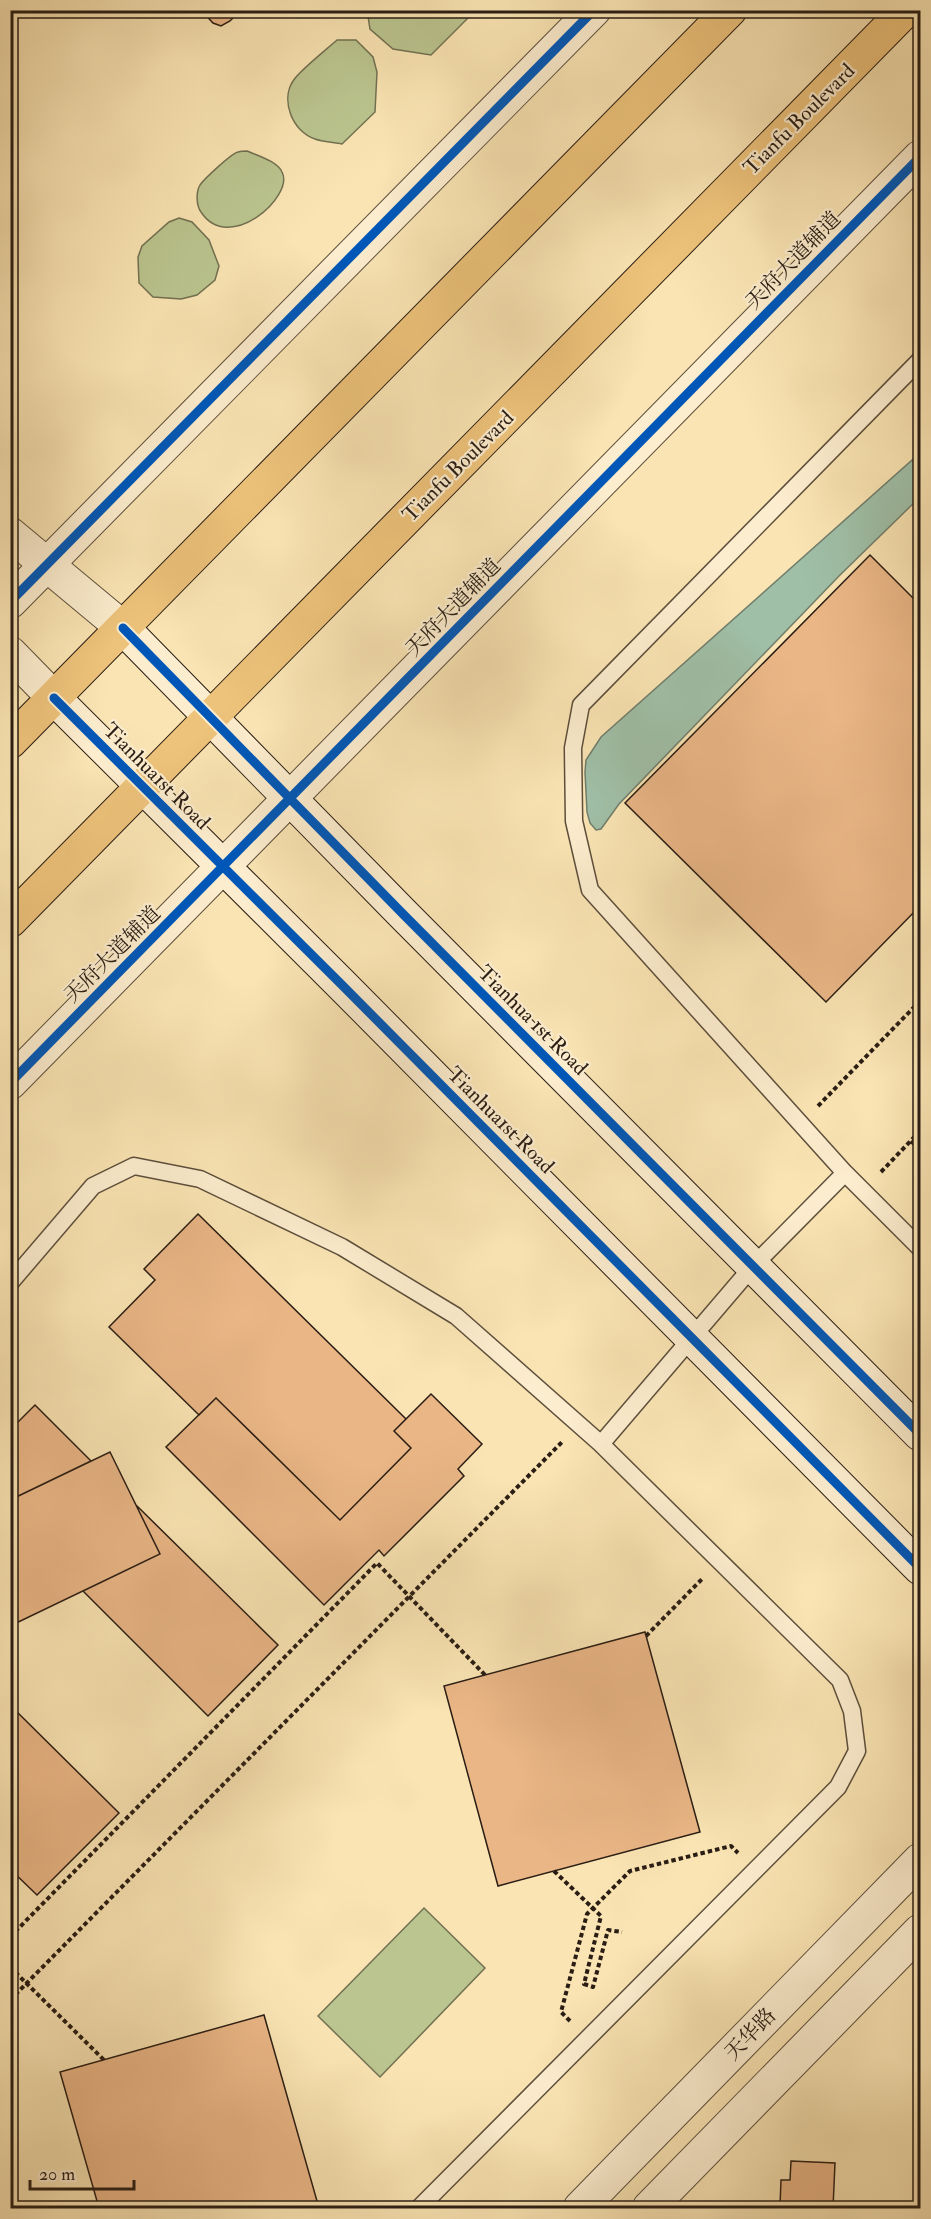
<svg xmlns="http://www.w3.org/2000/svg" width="931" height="2219" font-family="'IM FELL Double Pica','Noto Serif SC',serif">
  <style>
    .green { fill: #bbc58f; stroke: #727152; stroke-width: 1.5 }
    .water { fill: #9fbfa7; stroke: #707e6c; stroke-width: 1.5 }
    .building { fill: #eab686; stroke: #291d14; stroke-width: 1.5 }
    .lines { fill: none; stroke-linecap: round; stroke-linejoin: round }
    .service-casing { stroke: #5d4f3c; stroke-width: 19 }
    .tertiary-casing { stroke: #5d4f3c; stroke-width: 35 }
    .secondary-casing { stroke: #291d14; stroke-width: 35 }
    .primary-casing { stroke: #291d14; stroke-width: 35 }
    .path { stroke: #291d14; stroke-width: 4; stroke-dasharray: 4.5 3; stroke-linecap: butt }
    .service { stroke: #fcedce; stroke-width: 16 }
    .tertiary { stroke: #fcedce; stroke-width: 33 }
    .secondary { stroke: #fcedce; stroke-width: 33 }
    .primary { stroke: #edc27a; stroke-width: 33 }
    .path-bridge { stroke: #291d14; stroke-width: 4; stroke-dasharray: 4.5 3; stroke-linecap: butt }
    .cycleway-casing { stroke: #fcedce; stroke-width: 13 }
    .cycleway { stroke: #0057b8; stroke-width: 9 }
    .labels { text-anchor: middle; stroke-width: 4.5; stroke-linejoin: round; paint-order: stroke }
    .street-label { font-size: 21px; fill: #291d14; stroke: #fcedce }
  </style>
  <rect width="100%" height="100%" fill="#fae4b3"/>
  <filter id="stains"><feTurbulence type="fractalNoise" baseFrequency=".00333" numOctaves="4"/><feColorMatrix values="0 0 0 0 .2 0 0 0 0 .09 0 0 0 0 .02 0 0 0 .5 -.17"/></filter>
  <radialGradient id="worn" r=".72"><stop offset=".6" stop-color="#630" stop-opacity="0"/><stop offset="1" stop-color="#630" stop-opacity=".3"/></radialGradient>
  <path class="green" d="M370,11L471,10L473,13L431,55L393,49L370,29L368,16Z
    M337,40H356L373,57L377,72L375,112L342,144C333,142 323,142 315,139C293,132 280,101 293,81C299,71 327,49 337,40Z
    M247,151C258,156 277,161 282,172C295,196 229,255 201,212C196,205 196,192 200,185C204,179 232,153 238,152C241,151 244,151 247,151Z
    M179,218L192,222L209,240L219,266L215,280L197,295L181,299L153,297L139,283L138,257L142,246L169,222Z
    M424,1908L485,1968L380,2077L318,2016Z"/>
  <path class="water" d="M920,453V497L840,575L619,804L601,829L596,830L590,823L587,812L585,772L586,760L601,737Z"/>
  <path class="building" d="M201,10H241L230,21L221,26L213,23Z
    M870,555L920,605V906L826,1002L625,803Z
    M198,1214L406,1419L394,1431L411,1448L340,1520L216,1398L199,1415L109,1327L155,1280L144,1269Z
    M431,1394L482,1444L458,1469L464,1476L384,1556L379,1550L324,1605L166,1447L216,1398L340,1520L411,1448L394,1431Z
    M35,1405L91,1461L10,1500V1430Z
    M110,1452L160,1554L10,1626V1500Z
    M136,1505L278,1645L208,1716L83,1591L160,1554Z
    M645,1632L700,1832L498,1886L444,1686Z
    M10,1705L119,1813L37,1895L10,1869Z
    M264,2015L319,2208H99L60,2072Z
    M791,2161L835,2163L833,2208H741V2204L780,2206L781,2180H790Z
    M697,2202L704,2208H691Z"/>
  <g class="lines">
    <g class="service-casing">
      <path id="service" d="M920,360L581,705L573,748L574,821L590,890L845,1173L920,1248
        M10,1283L93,1186L134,1166L200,1179L342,1247L456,1316L601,1444L840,1680L852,1711L857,1751L838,1787L419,2208
        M601,1444L753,1266L845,1173"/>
    </g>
    <g class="tertiary-casing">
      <path id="tertiary" d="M10,534L123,628
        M10,602L594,10
        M10,653L54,698
        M10,1083L920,157
        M580,2208L920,1860
        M649,2208L920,1931"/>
    </g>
    <g class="secondary-casing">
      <path id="secondary" d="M123,628L403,914L920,1434
        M54,698L341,984L920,1568"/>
    </g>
    <g class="primary-casing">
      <path id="primary" d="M10,742L730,10
        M10,921L906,10"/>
    </g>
    <path class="path" d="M818,1106L920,1001
      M911,1141L920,1150
      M881,1172L920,1131
      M646,1636L702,1579
      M554,1871L601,1916L584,1984L593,1987L608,1930L622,1932
      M10,2000L562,1442
      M570,2021L561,2012L587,1914L630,1871L731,1846L738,1853"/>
    <use href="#service" class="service"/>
    <use href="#tertiary" class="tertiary"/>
    <use href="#secondary" class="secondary"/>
    <use href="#primary" class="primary"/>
    <path class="path-bridge" d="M10,1937L377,1563L485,1675
      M10,1967L104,2060"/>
    <g class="cycleway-casing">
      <path id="cycleway" d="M10,602L594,10
        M123,628L403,914L920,1434
        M54,698L341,984L920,1568
        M10,1083L920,157"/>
    </g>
    <use href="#cycleway" class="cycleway"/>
  </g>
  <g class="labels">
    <g class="street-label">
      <text transform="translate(799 119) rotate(-45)" y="7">Tianfu Boulevard</text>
      <text transform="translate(793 260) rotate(-46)" y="7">天府大道辅道</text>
      <text transform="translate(458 466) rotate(-45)" y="7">Tianfu Boulevard</text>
      <text transform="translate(453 607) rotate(-46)" y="7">天府大道辅道</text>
      <text transform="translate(157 776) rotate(45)" y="7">Tianhua1st Road</text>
      <text transform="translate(112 954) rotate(-45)" y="7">天府大道辅道</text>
      <text transform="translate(533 1020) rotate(45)" y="7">Tianhua 1st Road</text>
      <text transform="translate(501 1120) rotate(45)" y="7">Tianhua1st Road</text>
      <text transform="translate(750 2034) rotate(-46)" y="7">天华路</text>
    </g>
  </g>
  <rect width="931" height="2219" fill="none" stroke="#fae4b3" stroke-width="36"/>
  <rect x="12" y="12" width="907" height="2195" fill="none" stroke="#291d14" stroke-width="3"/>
  <rect x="18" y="18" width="895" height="2183" fill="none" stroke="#291d14" stroke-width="1.5"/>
  <path d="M30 2180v9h104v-9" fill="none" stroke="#291d14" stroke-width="3"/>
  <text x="39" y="2180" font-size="18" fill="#291d14" stroke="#fcedce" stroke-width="4.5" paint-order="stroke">20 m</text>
  <rect width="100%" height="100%" filter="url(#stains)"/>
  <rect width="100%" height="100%" fill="url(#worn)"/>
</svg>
